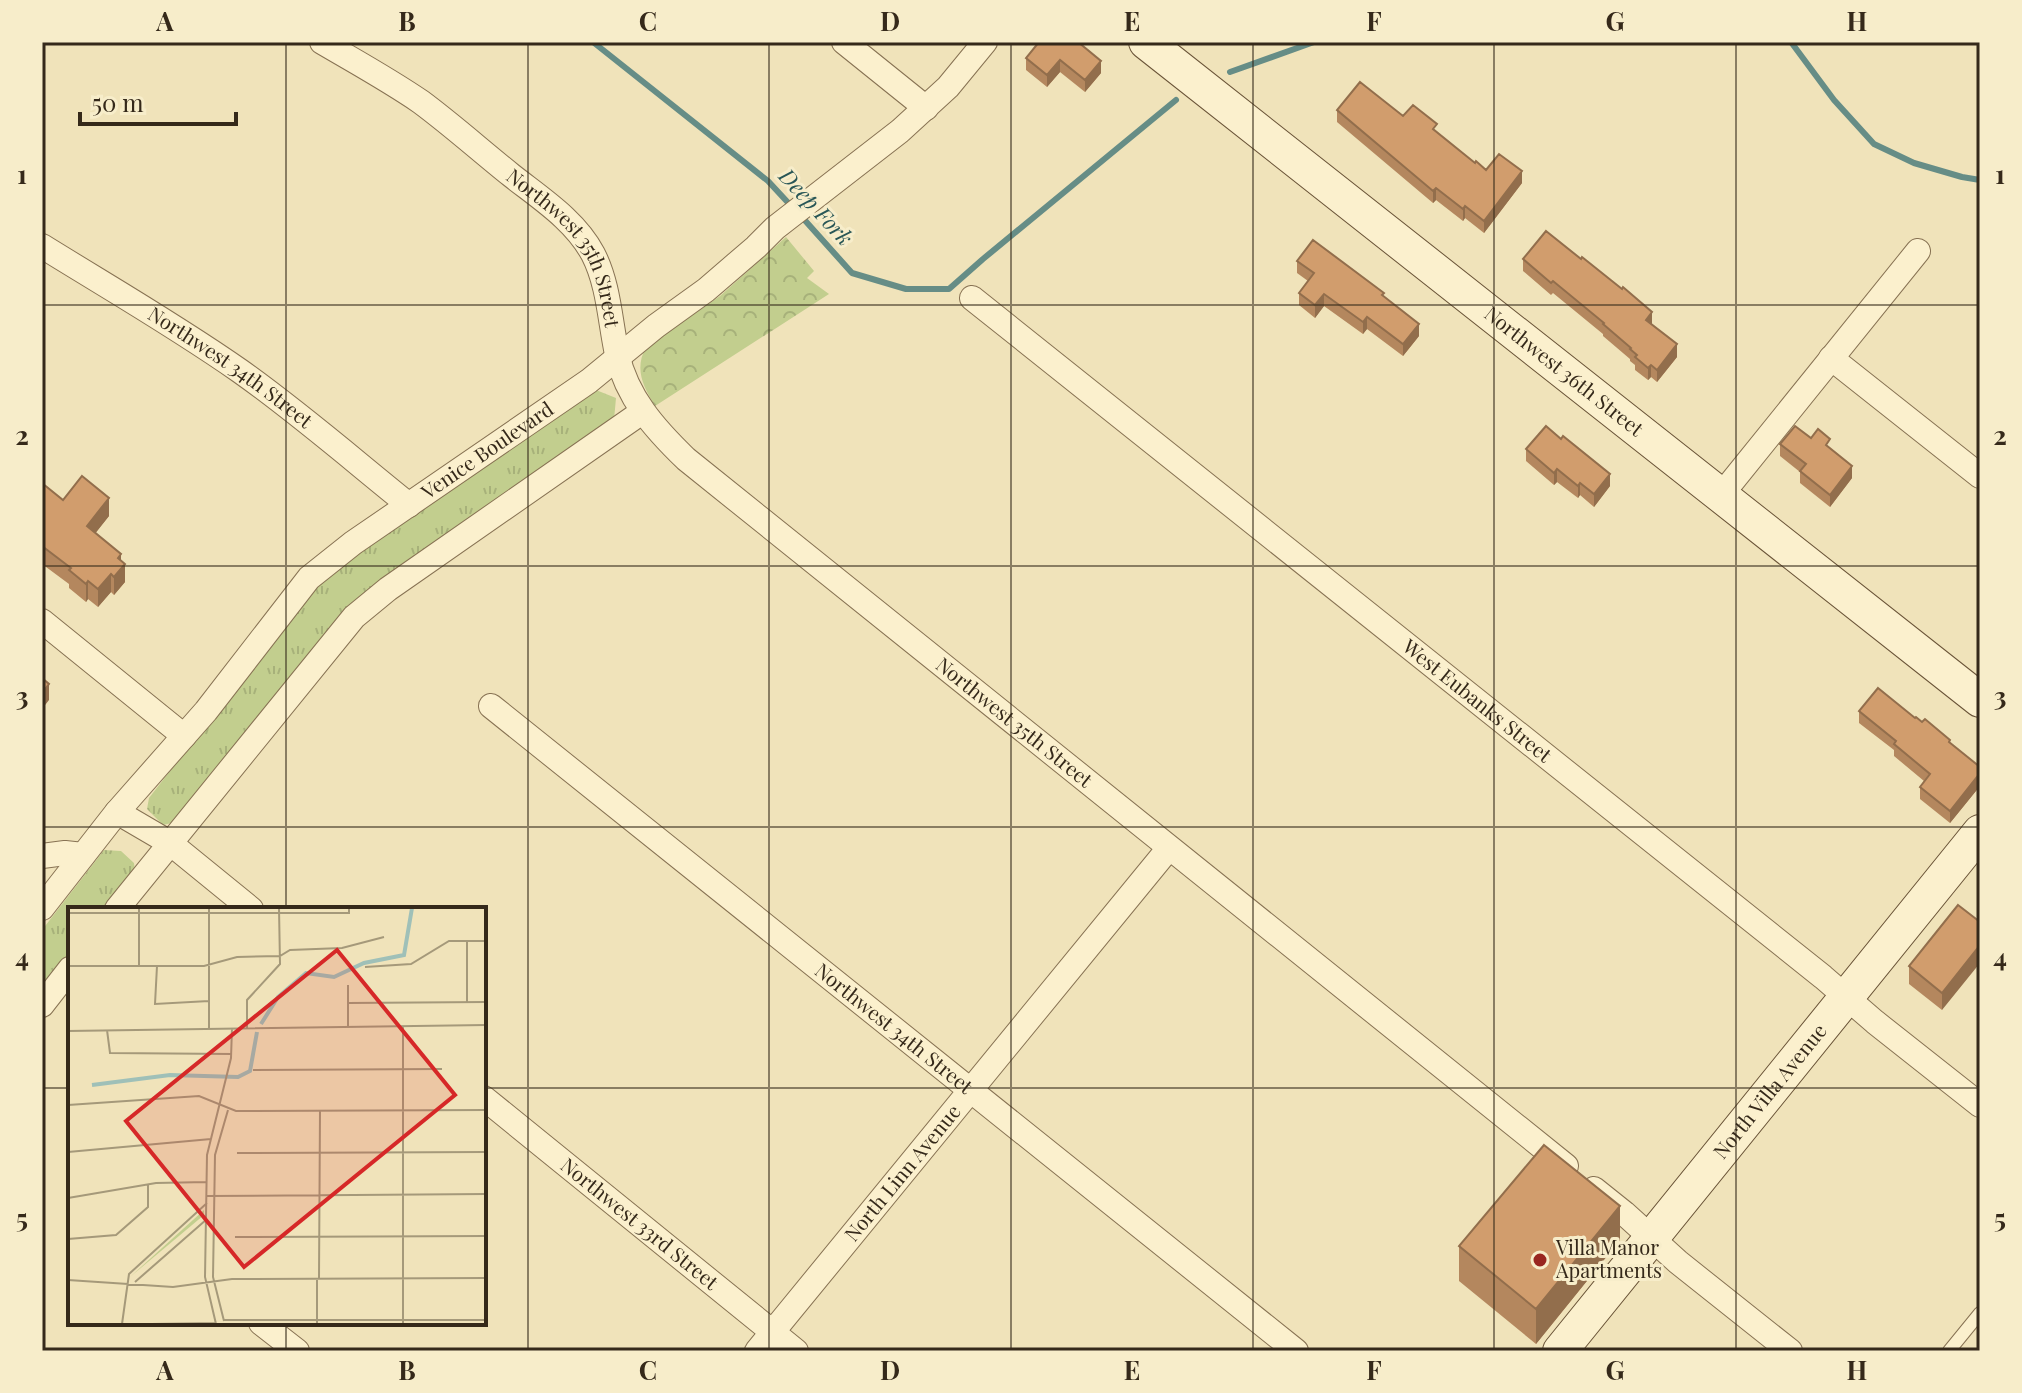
<svg xmlns="http://www.w3.org/2000/svg" width="2022" height="1393" font-family="'Playfair Display',serif">
  <style>
    .grass { fill: url(#grass-tufts) }
    .forest { fill: url(#forest-crowns) }
    .lines { fill: none; stroke-linecap: round; stroke-linejoin: round }
    .stream { stroke: #668d86; stroke-width: 6 }
    .lane-casing { stroke: #877253; stroke-width: 14 }
    .street-casing { stroke: #877253; stroke-width: 26 }
    .secondary-casing { stroke: #695337; stroke-width: 36 }
    .lane { stroke: #fbf0cd; stroke-width: 12 }
    .street { stroke: #fbf0cd; stroke-width: 24 }
    .secondary { stroke: #fbf0cd; stroke-width: 34 }
    .wall { fill: #b4875e }
    .shaded-wall { fill: #926e4c }
    .building { fill: #d19d6d; stroke: #926e4c; stroke-width: 2 }
    .grid { fill: none; stroke: #35291a; stroke-width: 2; stroke-opacity: 0.55 }
    .poi-dot { fill: #992720; stroke: #f7edca; stroke-width: 3 }
    .labels { text-anchor: middle; stroke-width: 6; stroke-linejoin: round; paint-order: stroke }
    .street-label { font-size: 20px; fill: #35291a; stroke: #f7edca }
    .poi-label { font-size: 20px; fill: #35291a; stroke: #f7edca; text-anchor: start }
    .water-label { font-size: 22px; font-style: italic; fill: #285656; stroke: #f7edca }
    .inset-river { fill: none; stroke: #9fc0b8; stroke-width: 4 }
    .inset-road { fill: none; stroke: #a5997a; stroke-width: 2 }
    .view { fill: #d62828; fill-opacity: 0.15; stroke: #d62828; stroke-width: 4 }
    .inset-edge { fill: none; stroke: #35291a; stroke-width: 4 }
    .neatline { fill: none; stroke: #35291a; stroke-width: 3 }
    .grid-label { font-size: 26px; text-anchor: middle; font-weight: bold; fill: #35291a }
  </style>
  <defs>
    <pattern id="grass-tufts" width="24" height="20" patternUnits="userSpaceOnUse" patternTransform="scale(2)"><rect width="24" height="20" fill="#c2ce8e"/><path d="M3 7l-1-3M5 7V3M7 7l1-3M15 17l-1-3M17 17v-4M19 17l1-3" fill="none" stroke="#a7b17a"/></pattern>
    <pattern id="forest-crowns" width="20" height="18" patternUnits="userSpaceOnUse" patternTransform="scale(2)"><rect width="20" height="18" fill="#c2ce8e"/><path d="M2 6a3 3 0 1 1 6 0M12 15a3 3 0 1 1 6 0" fill="none" stroke="#a7b17a"/></pattern>
  </defs>
  <rect width="100%" height="100%" fill="#f0e3ba"/>
  <path class="grass" d="M596,390L616,398L614,420L357,601L176,822L163,825L147,809L149,798L295,610L337,568Z
    M104,850L121,851L134,863L135,872L106,909H70V955L42,992V930Z"/>
  <path class="forest" d="M786,237L814,271L807,278L829,294L655,406C643,386 634,369 646,347L720,296Z"/>
  <g class="lines">
    <path class="stream" d="M593,42L768,181L793,208
      M1791,42L1834,100L1874,144L1914,163L1962,177L1980,180
      M1230,72L1314,42
      M801,216L852,273L906,289H949L983,259L1176,100"/>
    <g class="lane-casing">
      <path id="lane" d="M1949,1351L1980,1313"/>
    </g>
    <g class="street-casing">
      <g id="street">
        <path id="s1" d="M322,42C356,62 389,80 421,102C452,125 481,151 511,175C540,198 575,220 593,254C609,285 610,322 617,354C627,398 655,429 686,459L1566,1166"/>
        <path d="M844,42L926,108"/>
        <path id="s2" d="M42,246C108,287 176,326 240,371C298,412 353,460 409,505"/>
        <path id="s3" d="M972,298L1823,977L1875,1022L1980,1105"/>
        <path d="M1831,358L1980,476"/>
        <path d="M1722,494L1918,251"/>
        <path d="M42,621L184,736"/>
        <path id="s4" d="M491,706L1296,1351"/>
        <path d="M117,812L170,843L251,909"/>
        <path d="M42,856L65,853L83,855"/>
        <path id="s5" d="M42,908L117,812L206,711L309,578L353,543L589,381L656,326L706,290L756,247L775,228L900,131L948,87L985,42"/>
        <path d="M117,909L354,617L388,589L642,412"/>
        <path d="M42,1005L70,969"/>
        <path id="s6" d="M484,1098L796,1351"/>
        <path d="M1594,1189L1624,1213L1678,1262L1790,1351"/>
        <path d="M261,1323L297,1351"/>
        <path id="s7" d="M757,1351L1169,848"/>
      </g>
    </g>
    <g class="secondary-casing">
      <g id="secondary">
        <path id="s8" d="M1146,42L1980,700"/>
        <path id="s9" d="M1560,1351L1980,832"/>
      </g>
    </g>
    <use href="#lane" class="lane"/>
    <use href="#street" class="street"/>
    <use href="#secondary" class="secondary"/>
  </g>
  <path class="wall" d="M1037,42H1078L1101,73L1085,92L1060,72L1047,87L1026,70V58L1037,44Z
    M1337,110L1403,116L1437,133L1475,163L1486,170L1522,183L1484,233L1465,218L1463,221L1436,200L1433,203L1337,122Z
    M1523,259L1652,324L1677,357L1657,382L1651,377L1648,380L1635,370V365L1630,361V359L1603,336V334L1553,293L1551,295L1523,271Z
    M1297,261L1384,296L1419,336L1403,356L1367,329L1363,334L1324,306L1315,318L1299,305V293L1308,281L1297,273Z
    M1780,444L1830,449L1852,478L1830,507L1800,483V472L1780,456Z
    M1526,449L1610,486L1594,507L1580,495L1578,498L1557,482L1554,485L1526,461Z
    M42,483L63,500L109,516L95,533L121,561L125,582L114,595L111,592L98,607L88,599L86,602L69,588V584L42,564Z
    M1859,711L1915,718L1950,743L1980,767V786L1950,823L1920,799V787L1924,781L1894,756V750L1859,723Z
    M1958,905L1942,1010L1909,984V966Z
    M1620,1240L1536,1344L1459,1281V1246Z"/>
  <path class="shaded-wall" d="M1060,60V72L1047,87V75Z
    M1101,61V73L1085,92V80Z
    M1522,171V183L1484,233V221Z
    M1436,188V200L1433,203V191Z
    M1465,206V218L1463,221V209Z
    M1324,294V306L1315,318V305Z
    M1652,312V324L1646,332V320Z
    M1367,317V329L1363,334V322Z
    M1419,324V336L1403,356V344Z
    M1677,344V357L1657,382V370Z
    M1651,365V377L1648,380V368Z
    M1852,466V478L1830,507V495Z
    M1557,469V482L1554,485V473Z
    M1610,474V486L1594,507V494Z
    M1580,483V495L1578,498V486Z
    M109,498V516L87,544V526Z
    M121,554V568L125,564V582L114,595V577L118,558Z
    M111,574V592L98,607V589Z
    M88,581V599L86,602V584Z
    M49,684V700L42,709V693Z
    M1980,773V786L1950,823V811Z
    M1980,945V963L1942,1010V993Z
    M1620,1206V1240L1536,1344V1309Z"/>
  <path class="building" d="M1039,42H1078L1101,61L1085,80L1060,60L1047,75L1026,58Z
    M1360,82L1403,116L1413,105L1437,124L1433,129L1475,163L1476,161L1486,170L1499,154L1522,171L1484,221L1465,206L1463,209L1436,188L1433,191L1337,110Z
    M1546,231L1581,259L1582,257L1622,289L1623,287L1652,312L1646,320L1677,344L1657,370L1651,365L1648,368L1635,357L1637,355L1630,349L1631,348L1603,324L1604,323L1553,281L1551,283L1523,259Z
    M1313,240L1384,293L1382,295L1419,324L1403,344L1367,317L1363,322L1324,294L1315,305L1299,293L1314,273L1297,261Z
    M1546,426L1561,439L1563,436L1610,474L1594,494L1580,483L1578,486L1557,469L1554,473L1526,449Z
    M1795,426L1811,438L1818,429L1830,439L1826,445L1852,466L1830,495L1800,471L1806,464L1780,444Z
    M82,476L109,498L87,526L121,554L118,558L125,564L114,577L111,574L98,589L88,581L86,584L69,570L71,568L42,546V483L63,500Z
    M42,678L49,684L42,693Z
    M1878,688L1915,718L1916,717L1922,722L1925,719L1950,740L1949,742L1980,767V773L1950,811L1920,787L1930,774L1894,744L1896,741L1859,711Z
    M1958,905L1980,922V945L1942,993L1909,966Z
    M1544,1145L1620,1206L1536,1309L1459,1246Z"/>
  <path class="grid" d="M286,42V909M528,42V1351M769,42V1351M1011,42V1351M1253,42V1351M1494,42V1351M1736,42V1351M42,305H1980M42,566H1980M42,827H1980M42,1088H70M484,1088H1980M286,1323V1351"/>
  <circle class="poi-dot" cx="1540" cy="1260" r="8"/>
  <g class="labels">
    <g class="street-label">
      <text dy="7" stroke="none"><textPath href="#s1" startOffset="326">Northwest 35th Street</textPath></text>
      <text dy="7" stroke="none"><textPath href="#s2" startOffset="224">Northwest 34th Street</textPath></text>
      <text dy="7" stroke="none"><textPath href="#s8" startOffset="532">Northwest 36th Street</textPath></text>
      <text dy="7" stroke="none"><textPath href="#s5" startOffset="644">Venice Boulevard</textPath></text>
      <text dy="7" stroke="none"><textPath href="#s3" startOffset="646">West Eubanks Street</textPath></text>
      <text dy="7" stroke="none"><textPath href="#s1" startOffset="998">Northwest 35th Street</textPath></text>
      <text dy="7" stroke="none"><textPath href="#s4" startOffset="516">Northwest 34th Street</textPath></text>
      <text dy="7" stroke="none"><textPath href="#s9" startOffset="334">North Villa Avenue</textPath></text>
      <text dy="7" stroke="none"><textPath href="#s7" startOffset="230">North Linn Avenue</textPath></text>
      <text dy="7" stroke="none"><textPath href="#s6" startOffset="200">Northwest 33rd Street</textPath></text>
    </g>
    <g class="poi-label">
      <text x="1556" y="1255">Villa Manor<tspan x="1556" dy="23">Apartments</tspan></text>
    </g>
    <g class="water-label">
      <text transform="translate(816 207) rotate(47)" y="8">Deep Fork</text>
    </g>
  </g>
  <g transform="translate(68 907)">
    <rect width="418" height="418" fill="#f0e3ba"/>
    <path d="M136,303V308L62,370Z" fill="#c2ce8e"/>
    <path class="inset-river" d="M193,117L210,90L238,66L266,70L296,56L336,48L344,1M24,178L102,168L170,170L182,164L189,125"/>
    <path class="inset-road" d="M71,1V59M0,6H281V1M0,59H136L169,50L212,49L222,43L274,41L316,30M89,59L87,97L141,94M297,60L343,57L381,34H418M280,78V120M399,95V35M280,96L418,95M179,121V93L212,57L211,1M141,122V1M39,123L42,146L164,147M0,124L418,118M185,163L374,162M0,198L131,189L168,204L418,203M0,245L143,232M169,246L418,245M139,289L418,287M0,291L88,276L139,275M167,330L418,329M0,332L48,328L80,300V278M249,372V417M251,372L252,204M0,373L105,380L164,372L418,371M67,375L139,312M155,413H418M156,414L145,370L147,248L160,203M54,417L61,367L139,296M83,417L148,416M148,417L137,370L139,248L163,151L164,121M335,417V119"/>
    <path class="view" d="M269,43L387,188L176,360L58,214Z"/>
    <rect width="418" height="418" class="inset-edge"/>
  </g>
  <rect width="2022" height="1393" fill="none" stroke="#f7edca" stroke-width="88"/>
  <path d="M80 112v12h156v-12" fill="none" stroke="#35291a" stroke-width="4"/>
  <text x="92" y="112" font-size="24" fill="#35291a" stroke="#f7edca" stroke-width="6" paint-order="stroke">50 m</text>
  <rect x="44" y="44" width="1934" height="1305" class="neatline"/>
  <g class="grid-label">
    <text x="165" y="31">A</text>
    <text x="407" y="31">B</text>
    <text x="648" y="31">C</text>
    <text x="890" y="31">D</text>
    <text x="1132" y="31">E</text>
    <text x="1374" y="31">F</text>
    <text x="1615" y="31">G</text>
    <text x="1857" y="31">H</text>
    <text x="22" y="184">1</text>
    <text x="2000" y="184">1</text>
    <text x="22" y="445">2</text>
    <text x="2000" y="445">2</text>
    <text x="22" y="706">3</text>
    <text x="2000" y="706">3</text>
    <text x="22" y="967">4</text>
    <text x="2000" y="967">4</text>
    <text x="22" y="1228">5</text>
    <text x="2000" y="1228">5</text>
    <text x="165" y="1380">A</text>
    <text x="407" y="1380">B</text>
    <text x="648" y="1380">C</text>
    <text x="890" y="1380">D</text>
    <text x="1132" y="1380">E</text>
    <text x="1374" y="1380">F</text>
    <text x="1615" y="1380">G</text>
    <text x="1857" y="1380">H</text>
  </g>
</svg>
